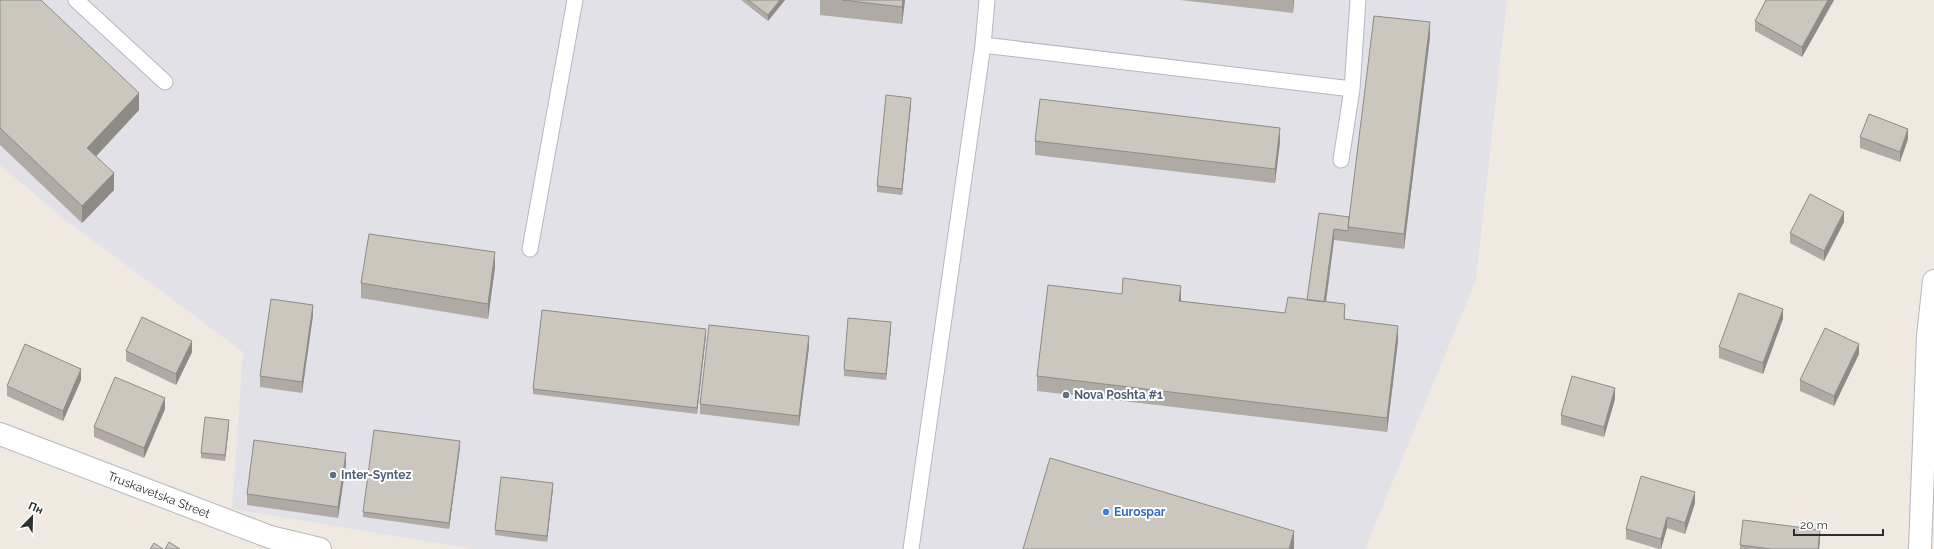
<svg xmlns="http://www.w3.org/2000/svg" width="1934" height="549" font-family="Raleway,sans-serif">
  <style>
    .industrial { fill: #e3e1e8 }
    .lines { fill: none; stroke-linecap: round; stroke-linejoin: round }
    .service-casing { stroke: #b4b7c1; stroke-width: 17 }
    .minor-casing { stroke: #b4b7c1; stroke-width: 24 }
    .secondary-casing { stroke: #b4b7c1; stroke-width: 24 }
    .service { stroke: #fff; stroke-width: 15 }
    .minor { stroke: #fff; stroke-width: 22 }
    .secondary { stroke: #fff; stroke-width: 22 }
    .wall { fill: #afaba4 }
    .shaded-wall { fill: #8e8b86 }
    .building { fill: #cbc7bf; stroke: #8e8b86 }
    .service-dot { fill: #5c6f8a; stroke: #fff; stroke-width: 1.5 }
    .shop-dot { fill: #3f7fe0; stroke: #fff; stroke-width: 1.5 }
    .labels { text-anchor: middle; stroke-width: 4; stroke-linejoin: round; paint-order: stroke }
    .service-label { font-size: 12px; font-weight: bold; fill: #4e5e75; stroke: #fff; text-anchor: start }
    .street-label { font-size: 12px; fill: #2e2e2e; stroke: #fff }
    .shop-label { font-size: 12px; font-weight: bold; fill: #366cbe; stroke: #fff; text-anchor: start }
  </style>
  <rect width="100%" height="100%" fill="#efe9e1"/>
  <path class="industrial" d="M0,0H1507L1476,280L1365,549H472L232,509L243,352L63,218L0,165Z"/>
  <g class="lines">
    <g class="service-casing">
      <path id="service" d="M76,0L165,82
        M983,45L1352,89
        M1341,160L1352,89L1358,0
        M530,249L575,0
        M911,549L983,45L987,0"/>
    </g>
    <g class="minor-casing">
      <path id="minor" d="M1920,549L1928,336L1934,281"/>
    </g>
    <g class="secondary-casing">
      <path id="secondary" d="M0,434L270,537L320,549"/>
    </g>
    <use href="#service" class="service"/>
    <use href="#minor" class="minor"/>
    <use href="#secondary" class="secondary"/>
  </g>
  <path class="wall" d="M0,0L139,110L96,156L114,190L82,223L0,145Z
    M741,0H785L768,21Z
    M820,0H905L902,24L820,15Z
    M1180,0H1294L1293,13Z
    M1766,0H1834L1802,57L1755,31V21Z
    M1430,37L1404,249L1334,240L1326,302L1345,320L1398,341L1387,432L1037,391V376L1181,301L1285,313L1307,300L1319,213L1349,217Z
    M911,104L902,195L877,192V186Z
    M1860,137L1908,139L1900,162L1860,148Z
    M1035,141L1280,142L1275,183L1035,155Z
    M1844,222L1824,261L1790,243V233Z
    M495,267L488,319L361,298V283Z
    M313,315L302,393L260,387V376Z
    M1783,319L1763,374L1719,358V347Z
    M891,327L886,380L844,376V370Z
    M706,335L697,414L533,394V389Z
    M809,347L799,426L700,414V404Z
    M126,351L192,352L176,385L126,361Z
    M1859,354L1834,406L1800,391V380Z
    M81,380L63,421L7,396V386Z
    M1615,399L1604,437L1561,425V415Z
    M165,409L144,458L94,437V427Z
    M229,425L225,461L201,458V453Z
    M460,447L449,529L363,517V512Z
    M346,464L338,518L247,505V494Z
    M553,488L547,542L495,535V530Z
    M1695,503L1685,534L1667,528L1661,549H1659L1626,539V529Z
    M1820,540L1819,549H1740V545Z"/>
  <path class="shaded-wall" d="M780,0H785L768,21V15Z
    M903,0H905L902,24V7Z
    M1293,0H1294L1293,13Z
    M1828,0H1834L1802,57V47Z
    M1430,22V37L1404,249V234Z
    M139,93V110L87,166V148Z
    M911,98V104L902,195V189Z
    M1280,128V142L1275,183V169Z
    M1908,129V139L1900,162V152Z
    M114,173V190L82,223V206Z
    M1844,212V222L1824,261V251Z
    M1334,229V240L1324,316V306Z
    M495,252V267L488,319V304Z
    M1181,286V300L1179,315V301Z
    M1345,304V319L1344,334V319Z
    M313,305V315L302,393V382Z
    M1783,309V319L1763,374V363Z
    M891,322V327L886,380V374Z
    M1398,326V341L1387,432V418Z
    M706,329V335L697,414V408Z
    M809,336V347L799,426V416Z
    M192,341V352L176,385V374Z
    M1859,344V354L1834,406V396Z
    M81,369V380L63,421V411Z
    M1615,388V399L1604,437V427Z
    M165,398V409L144,458V448Z
    M229,420V425L225,461V455Z
    M460,441V447L449,529V523Z
    M346,453V464L338,518V507Z
    M553,483V488L547,542V536Z
    M1695,492V503L1685,534V523Z
    M1667,517V528L1661,549V539Z
    M1820,530V540L1819,549H1818Z
    M1294,531V549H1289Z"/>
  <path class="building" d="M0,0H41L139,93L87,148L114,173L82,206L0,128Z
    M748,0H780L768,15Z
    M842,0H903L902,7Z
    M1766,0H1828L1802,47L1755,21Z
    M1374,16L1430,22L1404,234L1348,227Z
    M886,95L911,98L902,189L877,186Z
    M1040,99L1280,128L1275,169L1035,141Z
    M1869,114L1908,129L1900,152L1860,137Z
    M1810,194L1844,212L1824,251L1790,233Z
    M1319,213L1349,217L1348,231L1334,229L1324,302L1307,300Z
    M369,234L495,252L488,304L361,283Z
    M1123,278L1181,286L1179,301L1285,313L1288,297L1345,304L1344,319L1398,326L1387,418L1037,376L1048,285L1122,294Z
    M1739,293L1783,309L1763,363L1719,347Z
    M271,299L313,305L302,382L260,376Z
    M542,310L706,329L697,408L533,389Z
    M142,317L192,341L176,374L126,351Z
    M848,318L891,322L886,374L844,370Z
    M709,325L809,336L799,416L700,404Z
    M1825,328L1859,344L1834,396L1800,380Z
    M25,344L81,369L63,411L7,386Z
    M1572,376L1615,388L1604,427L1561,415Z
    M115,377L165,398L144,448L94,427Z
    M205,417L229,420L225,455L201,453Z
    M374,430L460,441L449,523L363,512Z
    M254,440L346,453L338,507L247,494Z
    M1050,458L1294,531L1289,549H1023Z
    M1641,476L1695,492L1685,523L1667,517L1661,539L1626,529Z
    M501,477L553,483L547,536L495,530Z
    M1743,520L1820,530L1818,549H1771L1740,545Z
    M169,542L180,549H165Z
    M154,543L163,549H150Z"/>
  <g class="service-dot">
    <circle cx="1066" cy="395" r="4"/>
    <circle cx="333" cy="475" r="4"/>
  </g>
  <circle class="shop-dot" cx="1106" cy="512" r="4"/>
  <g class="labels">
    <g class="service-label">
      <text x="1074" y="399">Nova Poshta #1</text>
      <text x="341" y="479">Inter-Syntez</text>
    </g>
    <g class="street-label">
      <text transform="translate(159 495) rotate(21)" y="4">Truskavetska Street</text>
    </g>
    <g class="shop-label">
      <text x="1114" y="516">Eurospar</text>
    </g>
  </g>
  <g transform="translate(32 517) rotate(23)" stroke="#ffffff" stroke-width="3" paint-order="stroke">
  <path d="M0-3L7 15L0 10L-7 15Z" fill="#2e2e2e"/>
  <text y="-6" font-size="11" font-weight="bold" text-anchor="middle" fill="#2e2e2e">Пн</text>
  </g>
  <path d="M1794 529v6h89v-6" fill="none" stroke="#2e2e2e" stroke-width="2"/>
  <text x="1800" y="529" font-size="12" fill="#2e2e2e" stroke="#ffffff" stroke-width="3" paint-order="stroke">20 m</text>
</svg>
